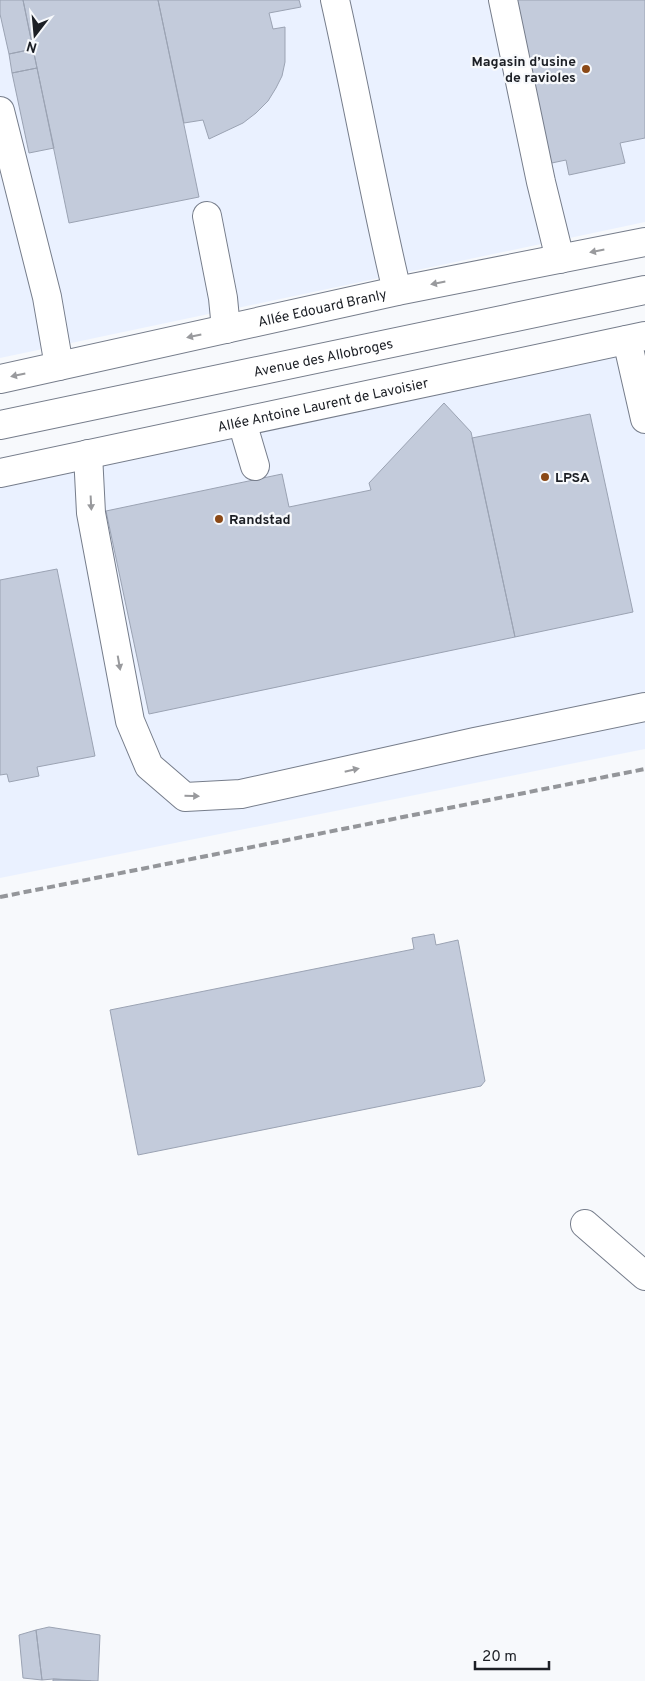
<svg xmlns="http://www.w3.org/2000/svg" width="645" height="1681" font-family="Overpass,sans-serif">
  <style>
    .built { fill: #eaf1ff }
    .building { fill: #c3cbdb; stroke: #9ba3b3 }
    .lines { fill: none; stroke-linecap: round; stroke-linejoin: round }
    .minor-casing { stroke: #767d8b; stroke-width: 30 }
    .major-casing { stroke: #767d8b; stroke-width: 30 }
    .minor { stroke: #fff; stroke-width: 28 }
    .major { stroke: #fff; stroke-width: 28 }
    .rail { stroke: #94969a; stroke-width: 4; stroke-dasharray: 8 4; stroke-linecap: butt }
    .oneway { fill: #999a9d }
    .poi-dot { fill: #8b4917; stroke: #f7f9fc; stroke-width: 2 }
    .labels { text-anchor: middle; stroke-width: 4.5; stroke-linejoin: round; paint-order: stroke }
    .poi-label { font-size: 14px; font-weight: bold; fill: #1c1f25; stroke: #f7f9fc; text-anchor: start }
    .street-label { font-size: 14px; fill: #1c1f25; stroke: #f7f9fc }
  </style>
  <rect width="100%" height="100%" fill="#f7f9fc"/>
  <path class="built" d="M0,0H645V222L0,358Z
    M645,346V749L0,878V481Z"/>
  <path class="building" d="M0,0H23L33,49L9,54L0,14Z
    M23,0H158L199,197L69,223Z
    M158,0H299L301,7L269,13L273,29L285,27V62L282,76L276,88L268,101L256,113L243,123L209,139L203,120L184,123Z
    M513,0H645V138L620,143L625,163L569,175L566,160L547,164Z
    M33,49L37,68L12,73L9,54Z
    M37,68L54,148L29,153L12,73Z
    M444,403L471,432L515,637L149,714L106,511L282,474L289,507L371,490L369,483Z
    M590,414L633,612L515,637L472,438Z
    M57,569L95,756L37,767L39,776L9,782L7,774L0,775V580Z
    M434,934L436,945L458,940L485,1081L481,1086L138,1155L110,1010L414,949L412,938Z
    M49,1627L100,1635L98,1681L53,1679L42,1680L36,1630Z
    M36,1630L42,1680L23,1678L19,1635Z
    M53,1679L91,1681H53Z"/>
  <g class="lines">
    <g class="minor-casing">
      <g id="minor">
        <path d="M335,0C357,97 374,195 397,291"/>
        <path d="M503,0L541,182L560,259"/>
        <path d="M0,111L47,297L59,366"/>
        <path d="M207,216L223,298L226,329"/>
        <path d="M627,340L645,419"/>
        <path id="s1" d="M0,379L397,291L645,242"/>
        <path d="M242,422L255,466"/>
        <path d="M88,454L91,513L130,721L149,766L185,797L241,794L475,742L645,707"/>
        <path id="s2" d="M0,473L645,336"/>
        <path d="M585,1224L645,1276"/>
      </g>
    </g>
    <g class="major-casing">
      <g id="major">
        <path id="s3" d="M0,425L645,290"/>
      </g>
    </g>
    <use href="#minor" class="minor"/>
    <use href="#major" class="major"/>
    <path class="rail" d="M0,897L645,769"/>
  </g>
  <defs><path id="oneway-solid" d="M-6-.8H1V-3.2L6.5 0L1 3.2V.8H-6Z" transform="scale(1.25)"/></defs>
  <g class="oneway">
    <use href="#oneway-solid" transform="translate(597 251) rotate(169)"/>
    <use href="#oneway-solid" transform="translate(438 283) rotate(169)"/>
    <use href="#oneway-solid" transform="translate(194 336) rotate(168)"/>
    <use href="#oneway-solid" transform="translate(18 375) rotate(168)"/>
    <use href="#oneway-solid" transform="translate(91 503) rotate(87)"/>
    <use href="#oneway-solid" transform="translate(119 663) rotate(80)"/>
    <use href="#oneway-solid" transform="translate(352 770) rotate(-13)"/>
    <use href="#oneway-solid" transform="translate(192 796) rotate(2)"/>
  </g>
  <g class="poi-dot">
    <circle cx="586" cy="69" r="5"/>
    <circle cx="545" cy="477" r="5"/>
    <circle cx="219" cy="519" r="5"/>
  </g>
  <g class="labels">
    <g class="poi-label">
      <text x="576" y="66" text-anchor="end">Magasin d’usine<tspan x="576" dy="16">de ravioles</tspan></text>
      <text x="555" y="482">LPSA</text>
      <text x="229" y="524">Randstad</text>
    </g>
    <g class="street-label">
      <text dy="5" stroke="none"><textPath href="#s1" startOffset="330">Allée Edouard Branly</textPath></text>
      <text dy="5" stroke="none"><textPath href="#s3" startOffset="330">Avenue des Allobroges</textPath></text>
      <text dy="5" stroke="none"><textPath href="#s2" startOffset="330">Allée Antoine Laurent de Lavoisier</textPath></text>
    </g>
  </g>
  <g transform="translate(35 35) rotate(196)" stroke="#f7f9fc" stroke-width="4" paint-order="stroke">
  <path d="M0-4L9 19L0 12L-9 19Z" fill="#1c1f25"/>
  <text y="-8" font-size="14" font-weight="bold" text-anchor="middle" fill="#1c1f25">N</text>
  </g>
  <path d="M475 1661v8h74v-8" fill="none" stroke="#1c1f25" stroke-width="2.5"/>
  <text x="482" y="1661" font-size="15" fill="#1c1f25" stroke="#f7f9fc" stroke-width="4" paint-order="stroke">20 m</text>
</svg>
